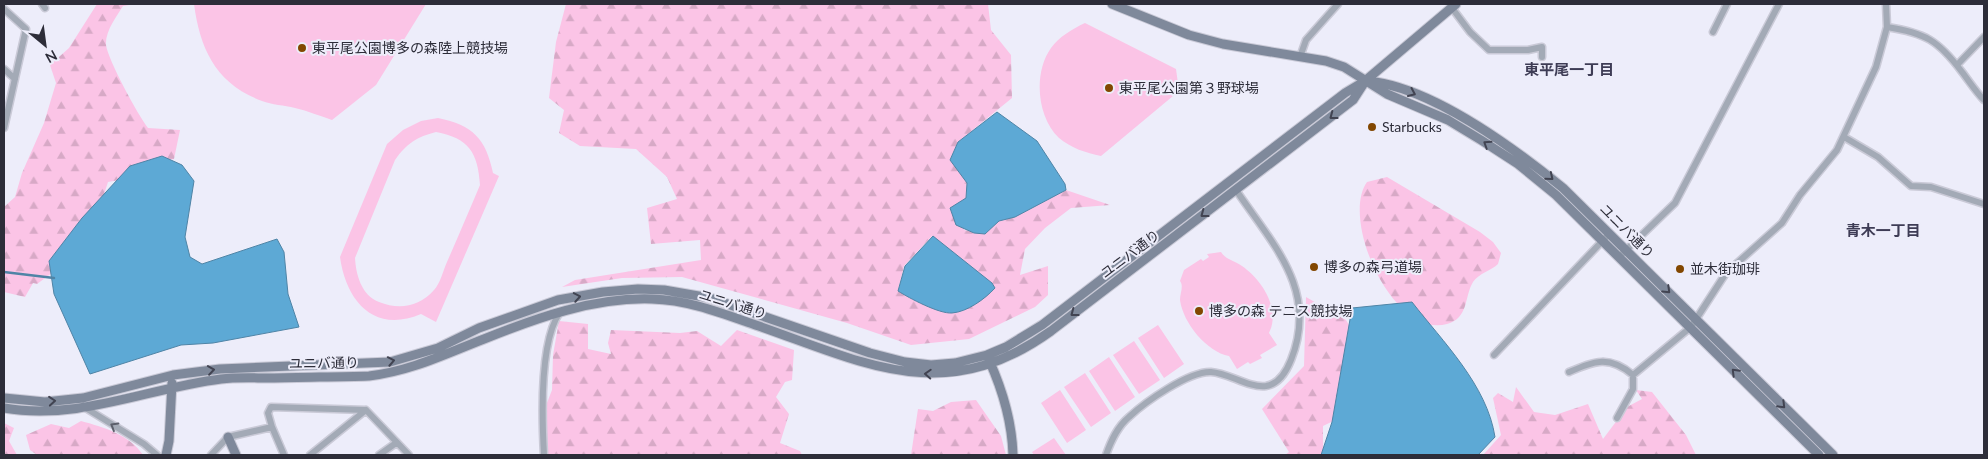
<svg xmlns="http://www.w3.org/2000/svg" width="1988" height="459" font-family="Lato,'Noto Sans JP',sans-serif">
  <style>
    .green { fill: #fbc4e6; fill-rule: evenodd }
    .forest { fill: url(#forest-firs); fill-rule: evenodd }
    .water { fill: #5da9d5; stroke: #4f84a6 }
    .lines { fill: none; stroke-linecap: round; stroke-linejoin: round }
    .stream { stroke: #4f84a6; stroke-width: 2.5 }
    .street-casing { stroke: #cacad7; stroke-width: 9 }
    .secondary-casing { stroke: #cacad7; stroke-width: 11 }
    .street { stroke: #a3aab6; stroke-width: 6 }
    .secondary { stroke: #7f899b; stroke-width: 9 }
    .oneway { stroke: #424452 }
    .oneway2 { stroke: #5c5f6b }
    .poi-dot { fill: #824700; stroke: #ededfa; stroke-width: 2 }
    .labels { text-anchor: middle; stroke-width: 4; stroke-linejoin: round; paint-order: stroke }
    .poi-label { font-size: 14px; fill: #2d2d39; stroke: #ededfa; text-anchor: start }
    .street-label { font-size: 14px; fill: #2d2d39; stroke: #ededfa }
    .neighbourhood-label { font-size: 15px; font-weight: bold; fill: #3e3c55; stroke: #ededfa }
  </style>
  <defs>
    <pattern id="forest-firs" width="22" height="20" patternUnits="userSpaceOnUse" patternTransform="scale(1.25)"><rect width="22" height="20" fill="#fbc4e6"/><path d="M5 1l3.5 6h-7zM16 11l3.5 6h-7z" fill="#d7a9c6"/></pattern>
  </defs>
  <rect width="100%" height="100%" fill="#ededfa"/>
  <path class="green" d="M194,4H426L376,85L332,120C320,116 308,111 295,108C284,105 272,105 262,101C216,84 200,49 194,4Z
    M1085,23L1176,69L1179,91L1101,156C1086,153 1071,148 1059,138C1037,117 1033,73 1051,48C1059,37 1072,29 1085,23Z
    M438,118C473,125 486,139 493,173L499,176L436,322L421,314C374,334 346,301 340,257L387,144L403,130L421,121ZM436,132C469,138 478,153 480,185C469,211 458,237 447,262C443,271 440,284 434,290C419,307 399,310 379,302C361,295 356,274 355,258L395,160C407,143 417,137 436,132Z
    M1221,252C1226,260 1234,260 1242,266C1262,280 1281,309 1269,333L1277,345L1260,355L1262,358L1250,364L1248,362L1237,369L1229,356C1207,352 1183,323 1180,300C1180,293 1184,286 1180,281L1184,270L1201,259L1203,261L1209,257L1207,254Z
    M1158,325L1184,364L1164,378L1138,338Z
    M1134,341L1160,380L1139,394L1113,355Z
    M1109,357L1135,397L1115,411L1089,371Z
    M1085,373L1111,413L1091,427L1064,387Z
    M1060,390L1086,430L1067,443L1041,403Z
    M1054,438L1066,455H1034L1032,452Z"/>
  <path class="forest" d="M97,4H135L123,6C117,16 105,31 106,45C108,60 138,115 148,128L180,130L174,159L143,166L125,179L108,182L98,213L56,270L37,284L33,283L25,297L4,292V207L15,197L22,173L44,123L56,83L50,65L69,48Z
    M566,4H988L991,30L1011,55L1012,98L958,142L950,159L967,183L964,230L985,234L999,221L1015,217L1066,190L1110,205L1071,208L1045,228L1025,249L1020,275L1048,266V295L1035,307L969,339L911,345L847,323L682,277L622,278L562,287L575,280L701,260L700,240L651,244L647,208L677,199L667,177L636,149L580,146L559,133L564,110L549,98L556,42ZM932,236L991,283L995,288L898,291L904,266Z
    M1387,177L1480,232L1493,242L1501,253L1498,264C1492,270 1478,274 1473,282C1464,297 1469,318 1447,324C1393,339 1340,220 1367,182Z
    M1306,297L1346,320L1371,362L1362,407L1323,426V455H1285L1289,452L1262,409L1304,366Z
    M559,321L588,324V349L611,354L608,343L611,330L680,333L697,331L721,346L737,330L794,350L792,380L785,382L776,397L789,414L780,443L800,451L802,455H546L545,408L552,390L553,355Z
    M1516,387L1534,412L1555,415L1588,404L1603,439L1627,407L1642,399L1636,390L1652,392L1686,435L1696,455H1483L1501,435L1493,398L1498,393L1513,402Z
    M976,400L1001,436L1006,455H911L918,409L933,411L951,402Z
    M81,421C103,427 130,435 143,455H37L30,450L26,435L51,424L69,428Z
    M4,423L14,428L9,441L17,455H4Z"/>
  <path class="water" d="M997,112L1037,141L1065,184L1066,190L1015,217L999,221L985,234L974,233L956,225L950,208L966,198L967,183L950,160L958,142Z
    M162,156L182,165L194,181L185,237L190,257L202,264L277,239L284,252L288,294L299,327L213,343L181,345L90,374L54,294L49,261L82,218L130,166Z
    M933,236L992,283L995,288C985,299 967,312 952,313C939,314 909,298 898,291L905,266Z
    M1412,302C1443,342 1487,385 1495,437L1478,455H1321L1332,422L1352,308Z"/>
  <g class="lines">
    <path class="stream" d="M4,272L54,278"/>
    <g class="street-casing">
      <path id="street" d="M42,4L45,8
        M1452,8L1470,32L1489,50H1528L1542,47V57
        M4,9L26,29L4,128
        M1887,27C1925,33 1938,40 1962,72C1969,81 1976,92 1984,100
        M1713,32L1727,4
        M1300,57L1306,40L1338,4
        M1957,65L1984,37
        M4,69L15,79
        M1844,137L1878,157L1911,186L1931,187L1984,204
        M1619,257L1675,203L1779,4
        M1494,355L1609,234
        M1569,372C1595,361 1609,355 1633,375
        M84,407L144,444L157,455
        M1617,418L1633,389V375L1691,327L1726,273L1782,223L1800,195L1837,150L1876,67L1887,27L1886,4
        M272,427L268,413L271,407L366,410
        M211,455L228,437L272,427L284,455
        M310,455L366,410L409,455
        M379,455L396,443
        M544,455C542,419 539,342 560,312
        M1106,455C1111,441 1117,427 1129,417C1145,402 1189,371 1211,372C1229,373 1248,388 1266,386C1279,384 1287,370 1291,360C1319,290 1273,245 1236,190"/>
    </g>
    <g class="secondary-casing">
      <path id="secondary" d="M1112,4L1189,35L1223,44L1326,61L1344,67L1387,94L1448,120L1481,140L1518,164L1556,195L1819,455
        M1368,81C1431,87 1515,149 1563,188L1833,455
        M989,360C1003,391 1012,421 1013,455
        M4,398L45,402L83,398L173,375L220,369L390,362L438,348L479,328L558,300L603,292L638,289L664,290L710,298L870,353L905,362L931,365L955,363L987,355L1006,347L1042,325L1345,93L1365,81L1456,4
        M4,408C79,421 148,388 221,379C237,377 254,378 270,378C303,377 336,377 369,376C411,371 445,354 484,339C536,318 595,297 652,299C686,300 716,311 747,322C860,360 941,410 1051,331L1353,100L1364,83
        M228,437L236,455
        M166,455L169,441L172,383"/>
    </g>
    <use href="#street" class="street"/>
    <use href="#secondary" class="secondary"/>
  </g>
  <defs><path id="oneway-chevron" d="M-2-3.5L2.5 0L-2 3.5" fill="none" stroke-width="1.6" stroke-linecap="round" stroke-linejoin="round" transform="scale(1.25)"/></defs>
  <g class="oneway">
    <use href="#oneway-chevron" transform="translate(1412 93) rotate(24)"/>
    <use href="#oneway-chevron" transform="translate(1333 116) rotate(143)"/>
    <use href="#oneway-chevron" transform="translate(1487 144) rotate(-147)"/>
    <use href="#oneway-chevron" transform="translate(1550 177) rotate(39)"/>
    <use href="#oneway-chevron" transform="translate(1204 214) rotate(143)"/>
    <use href="#oneway-chevron" transform="translate(1667 290) rotate(44)"/>
    <use href="#oneway-chevron" transform="translate(577 297) rotate(-10)"/>
    <use href="#oneway-chevron" transform="translate(1074 313) rotate(143)"/>
    <use href="#oneway-chevron" transform="translate(391 361) rotate(-11)"/>
    <use href="#oneway-chevron" transform="translate(211 370) rotate(-8)"/>
    <use href="#oneway-chevron" transform="translate(1735 372) rotate(-135)"/>
    <use href="#oneway-chevron" transform="translate(928 374) rotate(-177)"/>
    <use href="#oneway-chevron" transform="translate(52 401) rotate(-5)"/>
    <use href="#oneway-chevron" transform="translate(1782 405) rotate(45)"/>
  </g>
  <use class="oneway2" href="#oneway-chevron" transform="translate(114 426) rotate(-149)"/>
  <g class="poi-dot">
    <circle cx="302" cy="48" r="5"/>
    <circle cx="1109" cy="88" r="5"/>
    <circle cx="1372" cy="127" r="5"/>
    <circle cx="1314" cy="267" r="5"/>
    <circle cx="1680" cy="269" r="5"/>
    <circle cx="1199" cy="311" r="5"/>
  </g>
  <g class="labels">
    <g class="poi-label">
      <text x="312" y="53">東平尾公園博多の森陸上競技場</text>
      <text x="1119" y="93">東平尾公園第３野球場</text>
      <text x="1382" y="132">Starbucks</text>
      <text x="1324" y="272">博多の森弓道場</text>
      <text x="1690" y="274">並木街珈琲</text>
      <text x="1209" y="316">博多の森 テニス競技場</text>
    </g>
    <g class="street-label">
      <text transform="translate(1627 231) rotate(45)" y="5">ユニバ通り</text>
      <text transform="translate(1130 254) rotate(-37)" y="5">ユニバ通り</text>
      <text transform="translate(733 304) rotate(17)" y="5">ユニバ通り</text>
      <text transform="translate(324 363) rotate(-1)" y="5">ユニバ通り</text>
    </g>
    <g class="neighbourhood-label">
      <text x="1569" y="75">東平尾一丁目</text>
      <text x="1883" y="236">青木一丁目</text>
    </g>
  </g>
  <rect width="1988" height="459" fill="none" stroke="#2d2d39" stroke-width="10"/>
  <g transform="translate(45 45) rotate(151)" stroke="#ededfa" stroke-width="4" paint-order="stroke">
  <path d="M0-4L9 19L0 12L-9 19Z" fill="#2d2d39"/>
  <text y="-8" font-size="14" font-weight="bold" text-anchor="middle" fill="#2d2d39">N</text>
  </g>
</svg>
